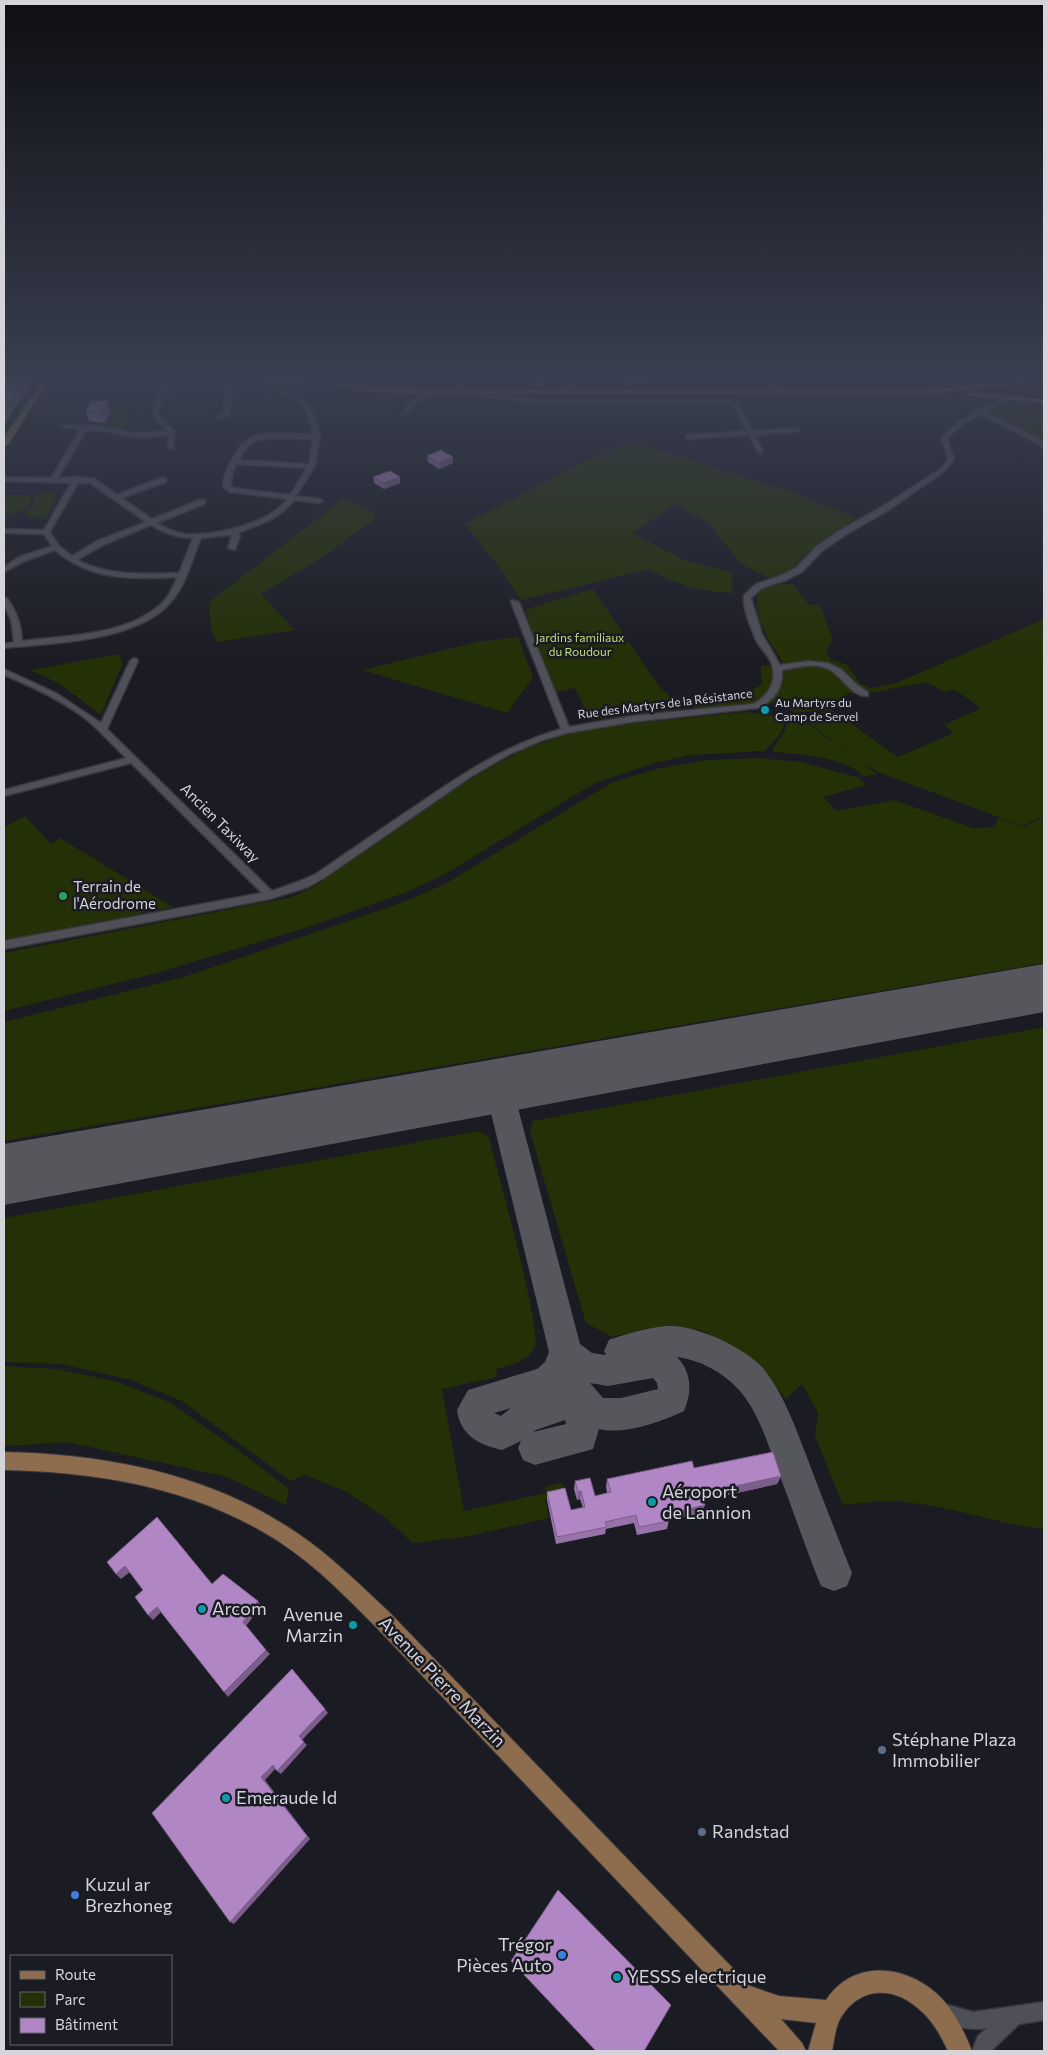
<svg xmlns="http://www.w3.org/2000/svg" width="1048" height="2055" font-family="Commissioner,sans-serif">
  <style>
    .green { fill: #243005; fill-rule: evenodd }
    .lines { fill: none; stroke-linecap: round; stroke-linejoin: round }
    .taxiway { fill: #56565d; fill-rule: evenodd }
    .runway { fill: #56565d; fill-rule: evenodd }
    .minor-casing { stroke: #37373d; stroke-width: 3 }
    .major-casing { stroke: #37373d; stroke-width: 2 }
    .minor { fill: #4f4f58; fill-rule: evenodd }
    .major { fill: #8d6d4d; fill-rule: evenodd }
    .wall { fill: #9873a9 }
    .shaded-wall { fill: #7c5e8a }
    .building { fill: #b186c5; stroke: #7c5e8a }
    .culture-dot { fill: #0f9aa8; stroke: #1b1b23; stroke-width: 2 }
    .leisure-dot { fill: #2e9e5b; stroke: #1b1b23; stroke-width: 2 }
    .service-dot { fill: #5c6f8a; stroke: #1b1b23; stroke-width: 2 }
    .shop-dot { fill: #3f7fe0; stroke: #1b1b23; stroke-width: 2 }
    .labels { text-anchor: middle; stroke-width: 5; stroke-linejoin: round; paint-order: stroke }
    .far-park-label { font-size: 12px; fill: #bede7b; stroke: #1b1b23 }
    .far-poi-label { font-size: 12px; fill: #d4d4da; stroke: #1b1b23; text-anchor: start }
    .far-street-label { font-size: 12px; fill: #d4d4da; stroke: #1b1b23 }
    .street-label { font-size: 15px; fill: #d4d4da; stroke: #1b1b23 }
    .poi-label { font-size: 15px; fill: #d4d4da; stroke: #1b1b23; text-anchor: start }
    .near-poi-label { font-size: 18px; fill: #d4d4da; stroke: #1b1b23; text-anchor: start }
    .near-street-label { font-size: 18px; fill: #d4d4da; stroke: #1b1b23 }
  </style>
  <rect width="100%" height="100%" fill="#1b1b23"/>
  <path class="green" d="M179,376L189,381L167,387L142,377Z
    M1017,401L1044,404V451C1020,433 992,420 963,416L984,403L999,406Z
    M128,402L127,406L130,407L125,432L101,427L106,420H111L113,415H110L111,412H91L84,416H79C95,409 111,408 128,402Z
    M633,442L794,493L856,518L809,551L790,571L779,577H767L741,564L708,522L675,504L633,533L686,561L731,572L733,593C698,591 679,586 649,569L521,600L492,558L465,524L588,460Z
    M40,493L57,494L46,518L27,517L26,512L33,507L34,496Z
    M4,495H29L32,499L25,510L4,515Z
    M342,500L374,512L376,518L318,560L261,594L295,630L217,642L211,630L209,602Z
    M780,584H793L809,605H820L833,641L826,650L831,660L846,664L861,684L870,688L894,684L1044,619V816L1023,826L878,772L863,764L878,775L864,776C841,756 804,755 774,752L773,748L784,732L789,719H802L861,763L803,718L827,710L796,713L777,703L695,710L692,705L739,698L762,684L761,666L784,664C771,644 752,617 758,592L768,586ZM928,683L945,692L954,689L981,708L944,725L954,733L898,757L832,710L836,703L848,693C875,695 901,685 928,683Z
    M593,589L657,684L682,709L591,720L575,688L554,692L529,630L526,609Z
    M518,637L533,677L507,713L362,670L478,642Z
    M120,654L122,665L101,715L58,683L30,670Z
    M745,712L784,717C787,729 773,743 764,751L690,755L654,763L595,783L445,874L407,892L308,927L157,973L4,1011V953L292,897L315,886L476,775L525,749L564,735L619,725Z
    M757,758L801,762L859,778L866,785L823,797L837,811L894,800L973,828L994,827L999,818L1024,827L1044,817V963L4,1141V1022L184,977L401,903L445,884L611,783L656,769L708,760Z
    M25,816L51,844L60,838L173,907L4,941V827Z
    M1044,1027V1529C1000,1524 957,1508 912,1503C889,1500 866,1502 843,1505L815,1436L818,1413L802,1384L786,1399L753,1360L701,1330L650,1328L613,1337L586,1323L530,1132L532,1121Z
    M479,1131L489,1138C496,1166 542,1330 535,1347C528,1362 510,1365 496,1369L497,1377L442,1389L464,1511L546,1493L545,1487L562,1483L564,1495L545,1500L549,1518L465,1537L413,1543L383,1516L345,1491L305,1475L290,1481L182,1401L131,1380L61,1364L4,1362V1218Z
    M4,1366L56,1369L115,1381L169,1402L238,1450L289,1489L286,1505L227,1477L67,1442L4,1446Z"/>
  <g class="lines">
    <path class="taxiway" d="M529,1069L539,1072L543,1080L539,1088L521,1097L518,1108L580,1344L592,1353L606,1355L604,1351L609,1340C625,1334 654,1326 671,1326C698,1326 745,1348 763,1368C784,1394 796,1429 808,1460C822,1498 837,1535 852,1573L847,1586L834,1591L821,1586C805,1547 792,1507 777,1468C767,1442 758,1411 739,1390C723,1372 700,1360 677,1357C692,1373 692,1392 684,1411C660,1422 625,1435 599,1429L593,1449L535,1465L523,1460L518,1448L521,1441L502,1450C479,1445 460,1435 457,1410L468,1390L537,1369L545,1362L549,1352L491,1113L482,1104L459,1099L455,1091L459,1083L469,1080L499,1086L509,1076ZM653,1378L657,1383L658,1389L621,1398H603L590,1383L608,1386ZM511,1408L501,1416L494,1413ZM565,1420L566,1424L533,1432L536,1430Z"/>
    <path class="runway" d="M1044,964V1012L4,1205V1144Z"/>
    <g class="minor-casing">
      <path id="minor" d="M85,376H137L166,388L194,381L229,383L258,386L292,394L308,405L316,421L320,437L315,466L296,496L319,499L323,501L319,503L294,500C282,518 258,525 238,533L240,536L235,550L228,548L232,535L201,538C192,559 186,586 170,603C135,642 53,643 4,648V644L14,642L11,620L4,605V598H7C17,612 21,624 22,641C68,635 129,636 164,601C170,594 174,585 177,577C132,579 91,581 55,550L25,561L4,572V567L19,557L52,546L44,534L4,533V529L44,530L71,483L4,481V477L51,478L80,429L63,427V425L98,426L136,433L167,431L153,415L155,399L164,392L136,380L88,378ZM194,385L226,387L223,414L216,417L219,419L229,416L232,388C254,390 284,389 301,405C308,412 311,425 313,435C295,434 258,429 244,442C239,446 237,453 233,458C227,467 223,476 223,487L230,492L287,499C271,523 214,536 186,534C177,533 165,528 157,523L205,504V500H199L152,519L122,498L166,482V478H160L117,495L95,479L77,477L58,478L85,432C100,427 117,435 132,437C144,438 157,437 168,435V448L173,449L175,432L159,415L161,400L174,390ZM271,438L313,439L309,464L239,460C249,444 251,440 271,438ZM236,464L307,468L290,495L235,488L231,486L232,475ZM78,483H90L146,522L97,541L72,556L60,547L50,532ZM151,525C163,533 179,538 193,538L179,573C144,574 109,576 77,560L103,545Z
        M459,376H465L463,390L465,391L532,399L730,400L738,403L753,431L797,428L800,430L797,432L755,435L763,451L760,453L757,451L749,435L688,439L685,437L688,435L747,431L733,405L729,404L532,403L461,394L457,391Z
        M587,376H596L574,385L569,392L564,391L570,383Z
        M764,376H770L782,391L781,392H777Z
        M990,376H998L990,381H986V379Z
        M1018,376H1024L1025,382H1021Z
        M1031,376H1040L1043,378L1040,380Z
        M426,391H430L432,394L414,404L406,415H402L401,414L410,402L425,393Z
        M1009,395L1012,397L1011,398L986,411L1044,442V447L981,414L964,423L947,438L954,459L946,470L889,510L847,534L822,551L802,572L786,580L762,588L751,598L762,634L780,665L809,661L828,663L841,669L857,685L868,692V696C851,698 841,673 826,668C812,663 796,668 782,670C783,688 774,701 758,708L632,722L567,733L543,740L510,754L472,776L324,878L308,887L270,899L4,949V941L262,893L131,763L4,796V790L126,758C116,748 105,737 96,728C73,705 33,687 4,675V669L56,693L101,723L130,661L134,658L137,659L138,661L107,729L272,891L300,881L316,874C349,851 381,829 414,807C464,773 503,746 561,729L511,602L512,600L519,602L569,727L632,716L753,704C769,696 778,680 771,662C767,654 760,648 756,640C751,628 742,607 744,595L756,584L780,576L796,568L816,547L841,530L883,506L942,468L948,459L941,437L960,421Z
        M1044,2002V2020L1019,2024L991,2051H972L978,2036L987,2028C969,2031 951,2026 934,2019L932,2012L934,2005L941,2003L973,2012Z"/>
    </g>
    <g class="major-casing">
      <path id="major" d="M52,376L8,444L4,446V438L45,377Z
        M181,376C220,376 261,380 301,380L305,382L301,384H266L217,379L193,383Z
        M1044,378V382L927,394H428L375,392L318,383L322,381L375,388L428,390H927Z
        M968,392L1044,399V403L971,396H968Z
        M4,1452C106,1454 211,1474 297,1533C331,1556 359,1584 389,1612L750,1986L779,1996L826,2000C853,1960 902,1964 936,1993C953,2008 964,2031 972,2051H948C941,2036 933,2021 920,2010C892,1984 857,1987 839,2021C835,2030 834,2042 832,2051H808L816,2023L781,2019L802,2043L806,2051H779L375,1626C346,1597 318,1568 284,1545C201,1489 102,1472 4,1470Z"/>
    </g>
    <use href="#minor" class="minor"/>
    <use href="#major" class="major"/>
  </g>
  <path class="wall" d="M530,376H543L544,385L534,386L530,379Z
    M623,376H673L672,381L628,385Z
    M86,410L110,413L105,423L89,421Z
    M427,456L453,463L439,469L428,462Z
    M373,477H400V483L384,489L374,483Z
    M694,1468L781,1476L777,1484L705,1500L704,1501L702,1513L669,1520L667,1529L637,1535L634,1523L606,1529L605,1534L556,1544L547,1500V1492L571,1510L583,1508L580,1499L577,1500L574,1489L575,1481L595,1496L607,1493L606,1487L607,1479Z"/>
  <path class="shaded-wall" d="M26,376H30L32,383L4,424V408Z
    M629,376H673L672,381L628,385Z
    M544,377V385L534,386V378Z
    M107,401L110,413L105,423L102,412Z
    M453,457V463L439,469V463Z
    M400,477V483L384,489L383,483Z
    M781,1476L777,1484L705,1500L699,1503L702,1495L708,1492Z
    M581,1491L580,1499L577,1500L578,1492Z
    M705,1505L702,1513L665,1521L667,1514Z
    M125,1566L130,1572L121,1579L116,1574Z
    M258,1601L261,1606L246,1626L243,1622Z
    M157,1607L161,1612L153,1620L148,1615Z
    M266,1650L270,1654L228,1697L224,1692Z
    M325,1709L328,1713L302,1740L299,1736Z
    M304,1742L307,1745L281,1774L277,1771Z
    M273,1765L276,1768L265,1780L310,1839L234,1924L230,1922L261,1777Z"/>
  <path class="building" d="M9,376H26L4,408V383Z
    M533,376H543L544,377L534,378Z
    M91,401H107L102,412L86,410Z
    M441,450L453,457L439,463L427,456Z
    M390,471L400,477L383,483L373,477Z
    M773,1452L781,1476L708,1492L702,1495L705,1505L667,1514L669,1521L639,1527L636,1515L605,1522L607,1527L557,1537L547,1492L565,1488L571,1510L585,1507L581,1491L578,1492L575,1481L590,1478L595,1496L611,1492L607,1479L692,1461L694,1468Z
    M157,1517L212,1584L223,1574L258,1601L243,1622L266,1650L224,1692L157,1607L148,1615L135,1597L143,1590L125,1566L116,1574L107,1562Z
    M292,1669L325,1709L299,1736L304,1742L277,1771L273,1765L261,1777L307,1836L230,1922L152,1813Z
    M558,1890L671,2005L644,2051H596L511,1961Z"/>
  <linearGradient id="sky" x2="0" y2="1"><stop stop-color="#0f0f13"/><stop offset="0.57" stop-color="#393f50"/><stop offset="1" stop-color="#393f50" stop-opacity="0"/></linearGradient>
  <rect width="1048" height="664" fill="url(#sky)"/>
  <g class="culture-dot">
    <circle cx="765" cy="710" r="5"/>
    <circle cx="652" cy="1502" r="5"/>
    <circle cx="202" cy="1609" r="5"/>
    <circle cx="353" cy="1625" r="5"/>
    <circle cx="226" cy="1798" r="5"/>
    <circle cx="617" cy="1977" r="5"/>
  </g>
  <circle class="leisure-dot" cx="63" cy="896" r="5"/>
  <g class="service-dot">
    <circle cx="882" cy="1750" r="5"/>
    <circle cx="702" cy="1832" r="5"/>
  </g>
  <g class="shop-dot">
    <circle cx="75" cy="1895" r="5"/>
    <circle cx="562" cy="1955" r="5"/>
  </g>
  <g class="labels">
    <g class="far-park-label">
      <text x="580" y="642">Jardins familiaux<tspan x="580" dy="14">du Roudour</tspan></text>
    </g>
    <g class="far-poi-label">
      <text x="775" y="707">Au Martyrs du<tspan x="775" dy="14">Camp de Servel</tspan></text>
    </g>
    <g class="far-street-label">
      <text transform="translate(665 704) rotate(-7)" y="4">Rue des Martyrs de la Résistance</text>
    </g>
    <g class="street-label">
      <text transform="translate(220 823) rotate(45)" y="5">Ancien Taxiway</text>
    </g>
    <g class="poi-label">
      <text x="73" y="892">Terrain de<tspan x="73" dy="17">l'Aérodrome</tspan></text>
    </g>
    <g class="near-poi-label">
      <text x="662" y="1498">Aéroport<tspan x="662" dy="21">de Lannion</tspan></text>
      <text x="212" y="1615">Arcom</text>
      <text x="343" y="1621" text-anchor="end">Avenue<tspan x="343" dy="21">Marzin</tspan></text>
      <text x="892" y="1746">Stéphane Plaza<tspan x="892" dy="21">Immobilier</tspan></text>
      <text x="236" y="1804">Emeraude Id</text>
      <text x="712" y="1838">Randstad</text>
      <text x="85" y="1891">Kuzul ar<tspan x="85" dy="21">Brezhoneg</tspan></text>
      <text x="552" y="1951" text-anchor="end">Trégor<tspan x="552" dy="21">Pièces Auto</tspan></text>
      <text x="627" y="1983">YESSS electrique</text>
    </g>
    <g class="near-street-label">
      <text transform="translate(442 1682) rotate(46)" y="6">Avenue Pierre Marzin</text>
    </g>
  </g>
  <rect width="1048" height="2055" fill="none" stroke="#d4d4da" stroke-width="10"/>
  <rect x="10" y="1955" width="162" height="90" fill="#1b1b23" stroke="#65656c"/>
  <rect x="20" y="1971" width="25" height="8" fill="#8d6d4d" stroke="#65656c"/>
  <text x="55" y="1980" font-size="15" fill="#d4d4da">Route</text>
  <rect x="20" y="1992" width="25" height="15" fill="#243005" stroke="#65656c"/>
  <text x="55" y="2005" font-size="15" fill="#d4d4da">Parc</text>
  <rect x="20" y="2018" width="25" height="15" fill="#b186c5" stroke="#65656c"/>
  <text x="55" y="2030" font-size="15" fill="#d4d4da">Bâtiment</text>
</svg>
